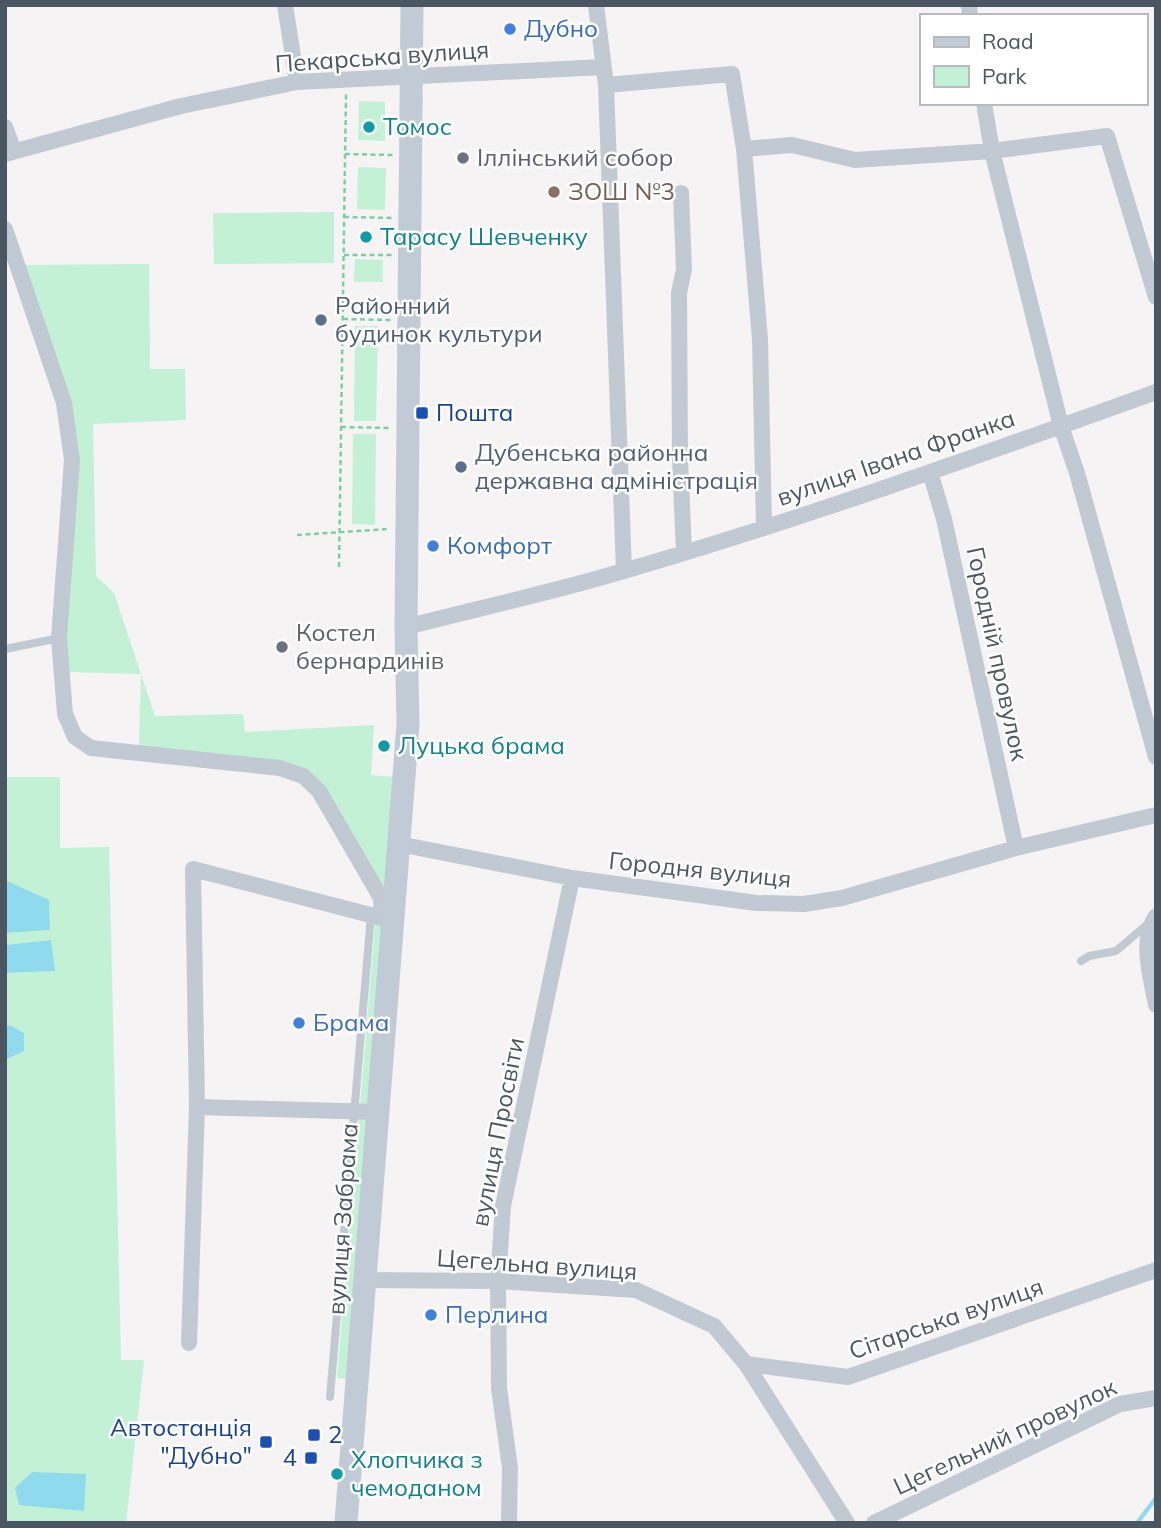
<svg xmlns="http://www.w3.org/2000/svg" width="1161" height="1528" font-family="Mulish,sans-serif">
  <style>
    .green { fill: #c3f1d5 }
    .water { fill: #90daee }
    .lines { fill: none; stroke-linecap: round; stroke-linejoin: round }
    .stream { stroke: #90daee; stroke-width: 4.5 }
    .path { stroke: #7ad0a6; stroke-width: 2.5; stroke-dasharray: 5 3.5; stroke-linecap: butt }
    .service { stroke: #c1cad2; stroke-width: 8 }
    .minor { stroke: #c1cad2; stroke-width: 16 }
    .secondary { stroke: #c1cbd6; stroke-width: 23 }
    .shop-dot { fill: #3f7fe0; stroke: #fff; stroke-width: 2.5 }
    .culture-dot { fill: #0f9aa8; stroke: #fff; stroke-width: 2.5 }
    .worship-dot { fill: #6b7280; stroke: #fff; stroke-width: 2.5 }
    .education-dot { fill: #8d6e63; stroke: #fff; stroke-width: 2.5 }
    .service-dot { fill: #5c6f8a; stroke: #fff; stroke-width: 2.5 }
    .transit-dot { fill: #1a4fb4; stroke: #fff; stroke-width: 2.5 }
    .labels { text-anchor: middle; stroke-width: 5; stroke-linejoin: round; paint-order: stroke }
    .shop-label { font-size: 24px; fill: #366cbe; stroke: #fff; text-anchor: start }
    .street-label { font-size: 24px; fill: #4a5661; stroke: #fff }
    .culture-label { font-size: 24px; fill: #0d838f; stroke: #fff; text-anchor: start }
    .worship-label { font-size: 24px; fill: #5b616d; stroke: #fff; text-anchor: start }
    .education-label { font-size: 24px; fill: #785e54; stroke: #fff; text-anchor: start }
    .service-label { font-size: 24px; fill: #4e5e75; stroke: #fff; text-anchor: start }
    .transit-label { font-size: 24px; fill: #164399; stroke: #fff; text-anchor: start }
  </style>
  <rect width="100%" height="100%" fill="#f5f3f3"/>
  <path class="green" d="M359,101L385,102V141L358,140Z
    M358,167L386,168L385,210L357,209Z
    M334,212V263L214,264L213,213Z
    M355,259L383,260V282H354Z
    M149,264L150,369H185L186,420L93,424L96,576L114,593L155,716L243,714L245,732L374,725L371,775L395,777L386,895L306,770L139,747L141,674L68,672L65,638L78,460L24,265Z
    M355,326H378L376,421H354Z
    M353,434H376L375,525L352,524Z
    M5,777H60V848L109,847L121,1360H144L126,1523H5V1060L24,1051V1033L10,1025L5,1027V973L54,971L51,940L5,945V933L50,930L5,886Z
    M375,924L383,925L369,1108L360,1107Z
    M359,1114L368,1115L348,1379L337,1378Z"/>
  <path class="water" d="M7,881L49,900L50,930L5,933V886Z
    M51,940L55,971L5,973V945Z
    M10,1025L24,1033V1051L5,1060V1027Z
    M32,1472L86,1474L84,1511L19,1505L15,1488Z"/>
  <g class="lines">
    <path class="stream" d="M1137,1523L1156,1498"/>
    <path class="path" d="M345,154L393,155
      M344,217L393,218
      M344,255H392
      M343,319L391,320
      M341,427L390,428
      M297,535L388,529
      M339,567L346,94"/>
    <path class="service" d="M5,649L59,638
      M1081,961L1089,956L1116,951L1149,923
      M330,1397L371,915"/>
    <path class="minor" d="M285,5L297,82
      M596,5L606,85L624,571
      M969,5L970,16
      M606,85L732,74L744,149L760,339L764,527
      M984,103L992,151L1061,426L1077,473L1156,757
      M5,127L14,151
      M744,149L792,145L855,160L992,151L1107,136L1156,297
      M5,154L181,106L297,82L603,67
      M681,193L684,269L679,293L680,458L684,553
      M5,229L64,403L72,460L59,638L65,714L75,737L91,748L280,768L303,776L319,791L381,898L382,918L393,920
      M930,472L944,519L1016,848
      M406,627C480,608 554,592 627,570C805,518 981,455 1156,392
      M399,844L572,878L757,903L804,904L842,898L1016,848L1156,815
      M1156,916C1139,941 1151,977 1156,1005
      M197,1107L378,1112
      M365,1280L498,1281L636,1290L714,1326L746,1364L847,1523
      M189,1343L197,1107L193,869L382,918
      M746,1364L848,1377L1156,1270
      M509,1523L510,1468L499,1388L498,1281L503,1206L572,878
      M874,1523L1120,1404L1156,1398"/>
    <path class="secondary" d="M346,1523L408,724L406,627L412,5"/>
  </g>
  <g class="shop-dot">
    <circle cx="510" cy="29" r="7"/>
    <circle cx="433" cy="546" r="7"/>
    <circle cx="299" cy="1023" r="7"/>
    <circle cx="431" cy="1315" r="7"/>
  </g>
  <g class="culture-dot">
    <circle cx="369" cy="127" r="7"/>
    <circle cx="366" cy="237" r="7"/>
    <circle cx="384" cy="746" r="7"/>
    <circle cx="337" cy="1474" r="7"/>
  </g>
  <g class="worship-dot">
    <circle cx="463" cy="158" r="7"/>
    <circle cx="282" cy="647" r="7"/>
  </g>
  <circle class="education-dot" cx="554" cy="192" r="7"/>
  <g class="service-dot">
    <circle cx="321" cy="320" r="7"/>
    <circle cx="461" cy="467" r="7"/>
  </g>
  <g class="transit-dot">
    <rect x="415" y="406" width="14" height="14" rx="3.5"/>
    <rect x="307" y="1428" width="14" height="14" rx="3.5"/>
    <rect x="259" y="1435" width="14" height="14" rx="3.5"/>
    <rect x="304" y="1451" width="14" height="14" rx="3.5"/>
  </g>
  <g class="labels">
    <g class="shop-label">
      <text x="524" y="37">Дубно</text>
      <text x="447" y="554">Комфорт</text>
      <text x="313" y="1031">Брама</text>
      <text x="445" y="1323">Перлина</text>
    </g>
    <g class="street-label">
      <text transform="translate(382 57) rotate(-4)" y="8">Пекарська вулиця</text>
      <text transform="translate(896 458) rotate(-19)" y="8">вулиця Івана Франка</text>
      <text transform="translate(997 654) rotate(78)" y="8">Городній провулок</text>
      <text transform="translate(700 870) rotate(6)" y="8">Городня вулиця</text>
      <text transform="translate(498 1132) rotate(-79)" y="8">вулиця Просвіти</text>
      <text transform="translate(343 1219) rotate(-86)" y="8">вулиця Забрама</text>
      <text transform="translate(537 1265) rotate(4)" y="8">Цегельна вулиця</text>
      <text transform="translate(946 1319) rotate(-19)" y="8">Сітарська вулиця</text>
      <text transform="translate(1005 1437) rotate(-25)" y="8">Цегельний провулок</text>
    </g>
    <g class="culture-label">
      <text x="383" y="135">Томос</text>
      <text x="380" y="245">Тарасу Шевченку</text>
      <text x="398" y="754">Луцька брама</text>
      <text x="351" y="1468">Хлопчика з<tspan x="351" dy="28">чемоданом</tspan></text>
    </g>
    <g class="worship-label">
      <text x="477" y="166">Іллінський собор</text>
      <text x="296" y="641">Костел<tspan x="296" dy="28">бернардинів</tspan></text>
    </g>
    <g class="education-label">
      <text x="568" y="200">ЗОШ №3</text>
    </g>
    <g class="service-label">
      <text x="335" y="314">Районний<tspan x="335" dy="28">будинок культури</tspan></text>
      <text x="475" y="461">Дубенська районна<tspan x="475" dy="28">державна адміністрація</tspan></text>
    </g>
    <g class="transit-label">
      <text x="436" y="421">Пошта</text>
      <text x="252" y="1436" text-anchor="end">Автостанція<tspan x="252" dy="28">"Дубно"</tspan></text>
      <text x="328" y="1443">2</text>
      <text x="297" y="1466" text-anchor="end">4</text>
    </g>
  </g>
  <rect width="1161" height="1528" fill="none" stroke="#4a5661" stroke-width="14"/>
  <rect x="920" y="14" width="228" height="91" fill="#ffffff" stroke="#b7bbc0" stroke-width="2"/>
  <rect x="934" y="37" width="35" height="10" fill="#c1cbd6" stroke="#b7bbc0" stroke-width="2"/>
  <text x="982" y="49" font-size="21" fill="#4a5661">Road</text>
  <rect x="934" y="66" width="35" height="21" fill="#c3f1d5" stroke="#b7bbc0" stroke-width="2"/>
  <text x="982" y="84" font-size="21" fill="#4a5661">Park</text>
</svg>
